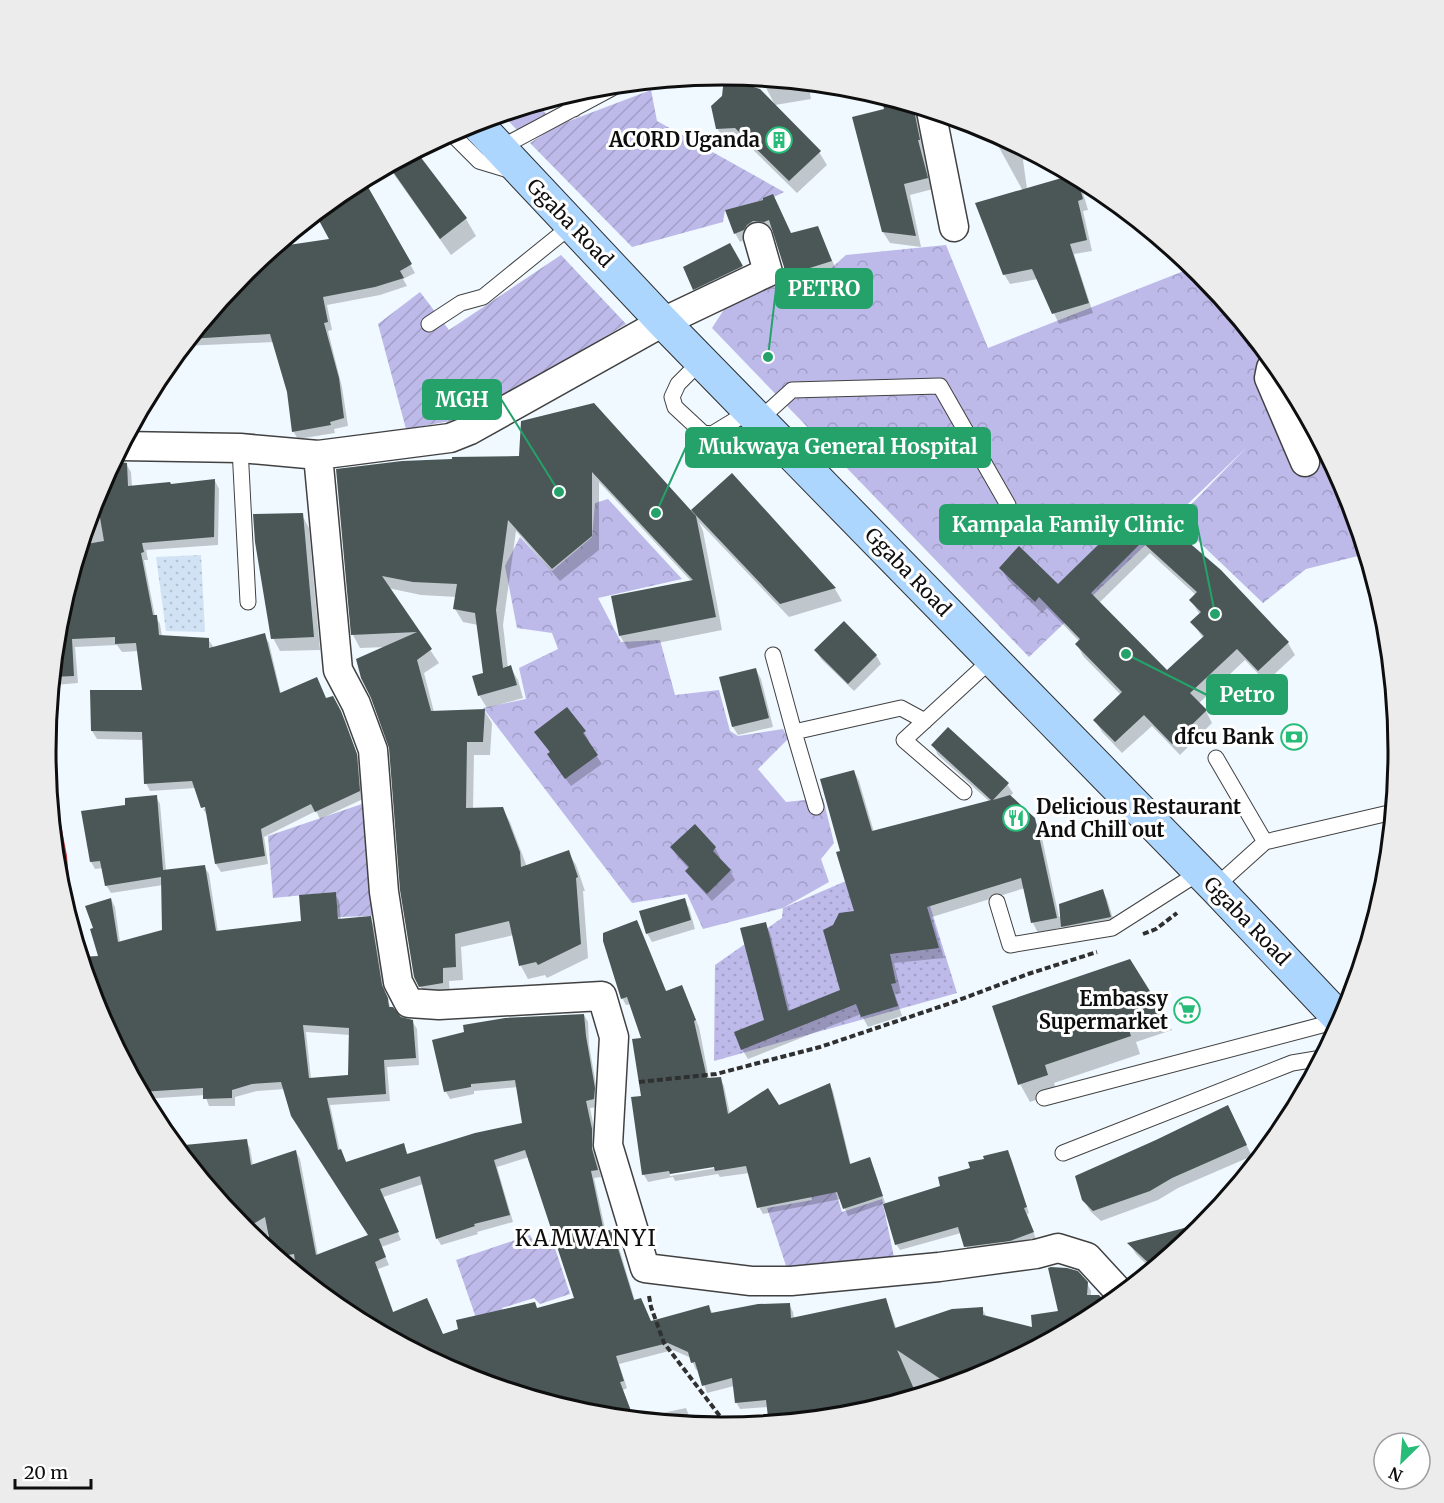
<svg xmlns="http://www.w3.org/2000/svg" width="1444" height="1503" font-family="Merriweather,serif">
  <style>
    .farmland { fill: url(#farmland-dots) }
    .grass { fill: url(#grass-dots) }
    .park { fill: url(#park-crowns) }
    .garden { fill: url(#garden-furrows) }
    .shadow { fill: #0003; fill-rule: evenodd }
    .lines { fill: none; stroke-linecap: round; stroke-linejoin: round }
    .stream { stroke: #cb3d3e; stroke-width: 8 }
    .building { fill: #4a5756; fill-rule: evenodd }
    .lane-casing { stroke: #414141; stroke-width: 17 }
    .street-casing { stroke: #414141; stroke-width: 31 }
    .secondary-casing { stroke: #303030; stroke-width: 35 }
    .path { stroke: #303030; stroke-width: 4; stroke-dasharray: 6 3; stroke-linecap: butt }
    .lane { stroke: #fff; stroke-width: 15 }
    .street { stroke: #fff; stroke-width: 28 }
    .secondary { stroke: #acd6fd; stroke-width: 33 }
    .labels { text-anchor: middle; stroke-width: 6; stroke-linejoin: round; paint-order: stroke }
    .poi-label { font-size: 20px; font-weight: bold; fill: #0e0e0e; stroke: #fff; text-anchor: end }
    .street-label { font-size: 20px; fill: #0e0e0e; stroke: #fff }
    .quarter-label { font-size: 22px; letter-spacing: 1.5px; fill: #0e0e0e; stroke: #fff }
    .rim { fill: none; stroke: #0e0e0e; stroke-width: 3 }
    .leader { fill: none; stroke: #24a269; stroke-width: 2 }
    .callout-dot { fill: #24a269; stroke: #fff; stroke-width: 2 }
    .callout { fill: #24a269; stroke: #24a269; stroke-width: 2 }
    .callout-label { font-size: 21px; text-anchor: middle; font-weight: bold; fill: #fff }
  </style>
  <defs>
    <pattern id="farmland-dots" width="8" height="8" patternUnits="userSpaceOnUse" patternTransform="scale(1.5)"><rect width="8" height="8" fill="#d0e2f4"/><path d="M2 2h.1M6 6h.1" fill="none" stroke="#b1c1d0" stroke-width="1.8" stroke-linecap="round"/></pattern>
    <pattern id="grass-dots" width="8" height="8" patternUnits="userSpaceOnUse" patternTransform="scale(1.5)"><rect width="8" height="8" fill="#bdb9e9"/><path d="M2 2h.1M6 6h.1" fill="none" stroke="#a19ec7" stroke-width="1.8" stroke-linecap="round"/></pattern>
    <pattern id="park-crowns" width="20" height="18" patternUnits="userSpaceOnUse" patternTransform="scale(1.5)"><rect width="20" height="18" fill="#bdb9e9"/><path d="M2 6a3 3 0 1 1 6 0M12 15a3 3 0 1 1 6 0" fill="none" stroke="#a19ec7"/></pattern>
    <pattern id="garden-furrows" width="10" height="10" patternUnits="userSpaceOnUse" patternTransform="scale(1.5)"><rect width="10" height="10" fill="#bdb9e9"/><path d="M-1 1l2-2M0 10L10 0M9 11l2-2" fill="none" stroke="#a19ec7"/></pattern>
  </defs>
  <rect width="100%" height="100%" fill="#eff9ff"/>
  <path class="farmland" d="M201,555L205,632L166,631L156,557Z"/>
  <path class="grass" d="M881,866L918,867L957,993L714,1061L715,965L782,918L783,908Z"/>
  <path class="park" d="M538,103L546,114L517,130L502,114Z
    M946,245L988,348L1194,267L1201,273L1254,338H1252L1265,380L1255,342H1257L1285,376L1348,493L1366,554L1306,569L1263,603L1176,520L1247,447L1029,657L712,328L734,294L829,270L846,255Z
    M608,499L682,579L598,598L621,642L660,640L675,695L719,690L730,731L738,736L783,729L788,739L758,769L786,802L823,798L834,843L821,859L829,882L783,908L703,929L687,894L632,903L483,708L526,699L519,668L558,649L552,633L517,628L505,566L520,537L552,571L592,537L595,503Z"/>
  <path class="garden" d="M651,90L657,121L784,192L774,197L725,210L723,222L632,247L530,143L556,126Z
    M561,255L626,324L473,417L406,429L378,324L420,292L449,330Z
    M362,804L373,916L338,917L336,892L273,898L268,836Z
    M804,1164L827,1165L842,1212L882,1199L894,1257L790,1278L767,1208L812,1200Z
    M530,1235L535,1245L552,1239L570,1294L540,1304L534,1298L502,1308L510,1338L485,1344L456,1260Z"/>
  <path class="shadow" d="M761,78L808,83L811,99L775,105Z
    M712,106L819,152L827,165L797,193L744,141H725L717,128Z
    M914,111L921,122L925,151H923L933,189L910,195L921,247L890,243L883,232L855,121Z
    M990,131L1036,155L1023,160L1027,189L1074,176L1081,186L1088,210L1083,211L1092,251L1074,254L1093,313L1059,324L1038,279L1010,284L1004,274L1023,191Z
    M415,152L466,219L476,236L451,255L388,166Z
    M364,182L415,273L403,279L407,286L380,295L327,305L332,330L328,331L342,387L348,426L334,429L335,433L298,439L293,431L288,392L274,342L183,346L244,272L331,240L319,216Z
    M765,201L791,235L817,227L836,269L791,284L786,276L785,267L773,228L740,242L735,233Z
    M729,245L746,275L699,297L694,289Z
    M522,422L695,518L693,511L732,476L835,589L842,601L789,617L699,522L703,531L722,630L628,649L620,636L692,582L599,482V550L560,581L516,531L503,625L508,668L510,667L518,680L523,698L487,708L479,695L484,674L478,625L463,622L455,609L457,597L421,595L388,588L439,663L424,673L434,712L484,710L492,723L490,755H474L473,809L502,808L510,822L527,867L568,852L576,865L585,891H583L588,958L547,978L545,975L528,979L521,966L514,935L461,947L463,980L449,981L450,996L428,1000L415,976L387,647L360,648L353,635L338,471L520,457Z
    M133,423L136,437L125,439Z
    M113,461L126,464L131,472L132,487L171,486L215,481L219,489L218,545L146,550L148,560H144L155,616L160,624L162,637L208,639L214,648L264,635L269,643L281,694L327,700L333,698L345,720L360,763L363,799L320,819L316,811L264,837L268,864L221,872L216,864L207,815L203,809L213,806L196,788L150,791L146,783L144,740L97,739L92,731L143,692L139,651L122,652L117,645L75,647L78,683L55,685L52,680L58,619L97,492Z
    M1137,509L1171,545L1220,571L1288,643L1295,655L1266,682L1245,660L1198,704L1206,711L1212,723L1180,755L1152,726L1122,753L1102,732L1095,720L1121,695L1083,656L1077,644L1079,641L1047,608L1042,613L1008,580L1001,568L1058,586ZM1150,553L1196,595L1191,600L1200,615L1192,622L1203,638L1167,672L1099,603Z
    M302,515L309,528L320,650L280,651L273,638Z
    M816,650L876,655L881,664L854,691L821,659Z
    M756,670L761,679L773,727L738,735L733,727L721,678Z
    M567,709L584,732L589,741L587,742L602,764L571,786L554,763L551,754L536,732Z
    M933,745L1007,784L1013,793L1010,797L1034,819L1040,829L1059,917L1102,890L1107,899L1115,925L1068,935L1063,927L1038,933L1033,923L1025,888L932,917L944,958L894,963L901,993L895,994L902,1016L868,1027L861,1014L748,1059L742,1049L766,1021L765,924L770,933L790,1011L842,991L856,912L842,852L854,771L859,781L874,832L990,802L938,755Z
    M156,797L160,804L166,871L204,866L209,874L218,932L303,923L335,894L339,901L341,920L370,918L375,926L385,994L391,1008L400,1018L412,1021L417,1029L419,1065L387,1067L390,1101L330,1105L340,1151L347,1163L403,1145L408,1155L524,1124L518,1087L474,1091V1094L450,1099L446,1092L584,1015L588,1022L589,1045L598,1096V1107L590,1108L596,1138V1158L601,1177L594,1178L606,1233L612,1231L616,1238L635,1301L650,1323L709,1307L713,1314L789,1304L793,1312L794,1319L886,1300L897,1330L982,1308L986,1316L1002,1366L981,1377L860,1414L773,1423L770,1417L768,1407L740,1409L736,1402L734,1386L707,1393L699,1369L696,1370L691,1358L673,1350L619,1364L627,1388L623,1390L634,1419L686,1408L693,1426L590,1415L463,1377L346,1314L298,1275L296,1262L284,1264L273,1255L269,1234L258,1242L243,1230L175,1147L246,1141L250,1148L253,1166L296,1152L300,1159L318,1256L370,1236L285,1089L257,1091L235,1097V1106H209L205,1095L144,1099L96,1010L127,1055L95,929L111,899L115,907L120,943L163,931V885L111,893L106,885L103,868L95,869L91,862L127,806ZM306,1032L351,1035L350,1076L311,1079ZM529,1157L576,1299L443,1336L394,1314L378,1269L389,1265L381,1247L401,1240L383,1197L423,1184L437,1238L441,1245L478,1234L477,1232L513,1222L497,1167Z
    M672,848H715L720,857L718,859L730,871L735,880L712,901L692,879L687,871L689,869L677,856Z
    M684,900L689,908L695,929L652,942L647,933Z
    M603,934L666,993L682,987L699,1027L709,1079L720,1078L724,1086L730,1114L779,1107L830,1085L833,1091L851,1165L869,1159L886,1205L942,1187L1011,1158L1029,1213L1027,1214L1036,1239L1014,1247L969,1253L961,1233L900,1250L896,1244L885,1203L848,1216L841,1199L763,1214L759,1207L750,1173L720,1177L718,1174L675,1181L673,1177L648,1182L644,1175L633,1098L642,1097L643,1039L631,1004L626,1005L622,998ZM721,1164L722,1167L670,1176V1173Z
    M1129,961L1172,1030L1136,1042L1140,1054L1054,1083L1057,1093L1030,1102L1020,1084Z
    M1227,1107L1252,1156L1178,1188L1158,1200L1101,1221L1090,1211L1084,1200L1076,1177Z
    M1210,1218L1200,1230L1152,1270L1136,1254L1130,1244L1189,1228Z
    M1087,1283L1091,1291V1296L1108,1307L1098,1315L1033,1329L1060,1312Z"/>
  <g class="lines">
    <path class="stream" d="M48,779L63,856L68,916"/>
  </g>
  <path class="building" d="M724,78L760,89L821,151L789,181L735,128L716,129L711,106L722,96Z
    M881,96L913,105L920,140H918L928,178L904,184L916,236L882,232L852,117L884,109Z
    M416,151L467,218L440,239L389,166Z
    M1072,175L1077,177L1083,199L1078,201L1087,240L1070,244L1089,303L1052,314L1032,269L1003,275L975,203Z
    M364,180L412,264L400,271L404,278L375,287L323,297L328,322L324,323L339,378L344,418L330,422L331,425L292,432L287,392L270,334L189,339L243,273L275,247L329,239L316,215L335,206L334,203Z
    M773,194L791,233L818,226L832,261L784,276V267L769,220L764,222L753,221L747,225L744,230L734,234L725,210L763,200V198Z
    M730,243L743,266L693,290L683,267Z
    M594,403L696,516L716,617L619,636L611,596L693,580L592,472V536L552,569L508,520L496,610L503,668L511,665L517,685L478,696L472,676L483,673L475,613L453,609L457,584L413,582L382,576L432,649L417,660L431,711L485,709L483,742H467L466,808L503,807L520,852L521,867L569,850L578,877L576,878L581,944L538,965L536,962L519,966L509,921L455,934L456,967L443,968V983L419,987L414,977L400,890L389,748L371,698L361,678L356,659L417,632L351,635L336,469L402,461L452,459V457L519,456L521,421Z
    M114,461L127,463L128,486L170,482L171,484L215,479L214,537L142,543L144,552L141,553L153,615H157L159,635L209,638V648L265,633L280,693L317,677L326,698L333,696L341,711L357,754L360,791L315,812L311,804L261,829L265,856L215,864L205,807L201,808L192,781L144,784L142,732L91,731L90,690H142L136,643L115,644V637L72,639L74,676L52,677L58,619L81,545L104,541L96,494Z
    M732,473L836,588L780,604L691,510Z
    M1137,507L1171,542L1179,534L1221,570L1289,642L1258,671L1237,649L1190,693L1207,710L1172,744L1144,715L1115,742L1093,720L1122,692L1075,644L1080,639L1039,597L1035,602L999,568L1019,546L1058,584ZM1142,542L1197,592L1189,600L1201,612L1190,622L1204,636L1167,670L1091,593Z
    M303,513L314,637L271,639L255,542L253,514Z
    M844,621L877,655L848,684L814,650Z
    M756,668L769,718L732,727L719,677Z
    M567,707L586,731L583,733L598,755L565,779L547,754L550,752L534,732Z
    M948,727L1009,783L993,800L1010,795L1035,818L1057,918L1031,923L1021,878L927,907L939,948L890,954L896,983L891,984L898,1006L861,1017L856,1004L741,1050L734,1032L764,1020L740,928L766,922L788,1011L840,990L823,930L833,925L839,913L854,911L836,852L840,851L820,779L854,770L872,831L991,800L931,745Z
    M157,795L163,870L205,865L216,931L301,921L299,895L336,892L338,919L371,916L382,985L388,998L389,1007H393L401,1017L413,1020L416,1058L384,1060L386,1094L327,1098L338,1150L341,1149L346,1162L404,1143L407,1154L475,1133L522,1123L515,1080L471,1084V1087L444,1092L432,1040L464,1032L463,1025L505,1018L584,1014L586,1036L595,1088L594,1099L586,1101L592,1129V1149L598,1170L591,1171L604,1232L612,1229L634,1300L641,1298L651,1321L709,1305L711,1313L758,1304L790,1303L791,1318L886,1298L895,1328L952,1309L983,1307V1315L1032,1327L1031,1315L1058,1311L1048,1268L1051,1267L1067,1268L1078,1271L1088,1282L1087,1295H1099L1109,1305L1098,1315L981,1377L951,1386L897,1350L917,1396L854,1416L794,1421L792,1415L768,1417L766,1400L735,1403L732,1378L702,1386L695,1362L691,1363L688,1352L668,1343L616,1356L624,1381L620,1382L631,1411L612,1418L590,1415L463,1377L346,1315L297,1274L294,1254L276,1257L272,1253L265,1217L243,1230L174,1146L247,1139L251,1165L296,1150L316,1255L368,1235L291,1116L281,1082L252,1084L232,1090V1098L203,1099V1088L140,1092L96,1010L80,957L98,956L90,929L93,928L85,906L111,898L118,942L162,930L161,877L105,886L100,861L90,862L81,811L125,805V798ZM303,1025L349,1028L348,1075L309,1078ZM525,1150L574,1298L537,1308L535,1302L456,1320L458,1329L443,1334L427,1298L393,1312L375,1262L386,1257L379,1239L399,1232L380,1189L420,1176L436,1239L475,1226L474,1224L510,1215L494,1160Z
    M695,824L716,847L713,851L731,870L707,894L685,871L689,867L670,847Z
    M1103,889L1111,917L1061,927L1059,904Z
    M685,898L691,920L646,934L639,911Z
    M637,920L666,991L682,985L696,1020L694,1021L707,1078L721,1077L728,1114L768,1088L779,1105L830,1083L850,1164L870,1157L883,1196L843,1209L837,1192L757,1208L746,1166L715,1171L714,1167L670,1174L669,1171L642,1175L631,1097L641,1096L632,1039L641,1038L627,997L621,999L603,941V933Z
    M1130,959L1163,1012L1127,1024L1131,1036L1045,1065L1048,1075L1018,1085L992,1006Z
    M1228,1105L1247,1145L1172,1178L1150,1191L1093,1211L1082,1200L1075,1176L1156,1140Z
    M1008,1150L1027,1207L1024,1208L1034,1232L1010,1241L964,1247L958,1227L895,1245L883,1204L940,1186L938,1177L970,1168L968,1162L984,1159L983,1156Z
    M1207,1222L1200,1230L1154,1268L1127,1243Z"/>
  <g class="lines">
    <g class="lane-casing">
      <path id="lane" d="M564,95L574,109
        M451,133L479,161L512,171
        M500,148L618,85
        M429,324L461,303L483,297L572,225
        M702,360L678,384L672,397L675,407L703,433L712,434L750,411
        M759,420L792,390L940,386L1008,505
        M240,448L248,602
        M773,655L794,732L901,708L925,721
        M794,732L816,807
        M1216,758L1265,842
        M964,792L904,740L992,659
        M1215,887L1265,842L1393,812
        M997,902L1010,945L1112,928L1200,872
        M1044,1098L1341,1020
        M1063,1153L1292,1063L1322,1058"/>
    </g>
    <g class="street-casing">
      <path id="street" d="M931,111L954,227
        M1276,365L1271,368L1269,378L1305,462
        M121,446L240,448L318,455L450,438L470,430L663,322L768,272L758,237
        M318,455L338,670L356,704L373,750L384,892L398,982L409,1003L439,1005L602,996L614,1037L608,1145L645,1268L751,1281H791L939,1267L1036,1254L1058,1248L1087,1257L1122,1295"/>
    </g>
    <g class="secondary-casing">
      <path id="secondary" d="M475,122L663,322L1215,887L1342,1021"/>
    </g>
    <path class="path" d="M1143,934L1156,929L1177,913
      M639,1082L716,1074L820,1047L951,1003L1028,974L1097,952
      M649,1296L651,1307L664,1343L729,1428"/>
    <use href="#lane" class="lane"/>
    <use href="#street" class="street"/>
    <use href="#secondary" class="secondary"/>
  </g>
  <defs>
    <g id="building-ring" transform="scale(1.35)"><circle r="9.5" fill="#fff" stroke="#28bc79" stroke-width="1.5"/><path d="M-4-6H4V6H1V3H-1V6H-4ZM-2.5-4.3h1.7v1.8h-1.7ZM.8-4.3h1.7v1.8H.8ZM-2.5-1h1.7V.8h-1.7ZM.8-1h1.7V.8H.8Z" fill="#28bc79"/></g>
    <g id="bank-ring" transform="scale(1.35)"><circle r="9.5" fill="#fff" stroke="#28bc79" stroke-width="1.5"/><path d="M-6-4H6V4H-6ZM0-2.3a2.3 2.3 0 1 0 0 4.6a2.3 2.3 0 1 0 0-4.6Z" fill="#28bc79"/></g>
    <g id="restaurant-ring" transform="scale(1.35)"><circle r="9.5" fill="#fff" stroke="#28bc79" stroke-width="1.5"/><path d="M-5-6h1v4h1v-4h1v4h1v-4h1v5L-1.5 .5V6h-2V.5L-5-1ZM5-6V6H3V1.5H1.5Q1.5-4 5-6Z" fill="#28bc79"/></g>
    <g id="supermarket-ring" transform="scale(1.35)"><circle r="9.5" fill="#fff" stroke="#28bc79" stroke-width="1.5"/><path d="M-6-5.5h2.5l.6 2H6L4.5 2H-2.5L-4.4-4H-6ZM-1.5 3.2a1.3 1.3 0 1 0 .1 0ZM3 3.2a1.3 1.3 0 1 0 .1 0Z" fill="#28bc79"/></g>
  </defs>
  <g fill-rule="evenodd">
    <use href="#building-ring" x="779" y="140"/>
    <use href="#bank-ring" x="1294" y="737"/>
    <use href="#restaurant-ring" x="1016" y="818"/>
    <use href="#supermarket-ring" x="1187" y="1010"/>
  </g>
  <g class="labels">
    <g class="poi-label">
      <text x="760" y="147">ACORD Uganda</text>
      <text x="1274" y="744">dfcu Bank</text>
      <text x="1036" y="814" text-anchor="start">Delicious Restaurant<tspan x="1036" dy="23">And Chill out</tspan></text>
      <text x="1168" y="1006">Embassy<tspan x="1168" dy="23">Supermarket</tspan></text>
    </g>
    <g class="street-label">
      <text transform="translate(570 223) rotate(46)" y="7">Ggaba Road</text>
      <text transform="translate(908 572) rotate(46)" y="7">Ggaba Road</text>
      <text transform="translate(1247 921) rotate(46)" y="7">Ggaba Road</text>
    </g>
    <g class="quarter-label">
      <text x="586" y="1246">KAMWANYI</text>
    </g>
  </g>
  <path d="M0 0H1444V1503H0ZM56 751a666 666 0 1 1 1332 0a666 666 0 1 1-1332 0Z" fill="#ececec" fill-rule="evenodd"/>
  <path class="rim" d="M56 751a666 666 0 1 1 1332 0a666 666 0 1 1-1332 0Z"/>
  <path class="leader" d="M768 357L776 289M559 492L501 399M656 513L686 447M1215 614L1197 524M1126 654L1207 695"/>
  <g class="callout-dot">
    <circle cx="768" cy="357" r="6"/>
    <circle cx="559" cy="492" r="6"/>
    <circle cx="656" cy="513" r="6"/>
    <circle cx="1215" cy="614" r="6"/>
    <circle cx="1126" cy="654" r="6"/>
  </g>
  <g class="callout">
    <rect x="776" y="269" width="96" height="39" rx="6"/>
    <rect x="423" y="380" width="78" height="39" rx="6"/>
    <rect x="686" y="428" width="304" height="39" rx="6"/>
    <rect x="940" y="505" width="257" height="39" rx="6"/>
    <rect x="1207" y="675" width="80" height="39" rx="6"/>
  </g>
  <g class="callout-label">
    <text x="824" y="296">PETRO</text>
    <text x="462" y="407">MGH</text>
    <text x="838" y="454">Mukwaya General Hospital</text>
    <text x="1068" y="532">Kampala Family Clinic</text>
    <text x="1247" y="702">Petro</text>
  </g>
  <g transform="translate(1402 1461) rotate(205)"><circle r="28" fill="#ffffff" stroke="#9f9f9f" stroke-width="1.5"/>
  <path d="M0-4.5L10 22L0 15L-10 22Z" fill="#28bc79"/>
  <text y="-9" font-size="16" font-weight="bold" text-anchor="middle" fill="#0e0e0e">N</text>
  </g>
  <path d="M15 1479v9h76v-9" fill="none" stroke="#0e0e0e" stroke-width="3"/>
  <text x="24" y="1479" font-size="18" fill="#0e0e0e" stroke="#ffffff" stroke-width="4.5" paint-order="stroke">20 m</text>
</svg>
